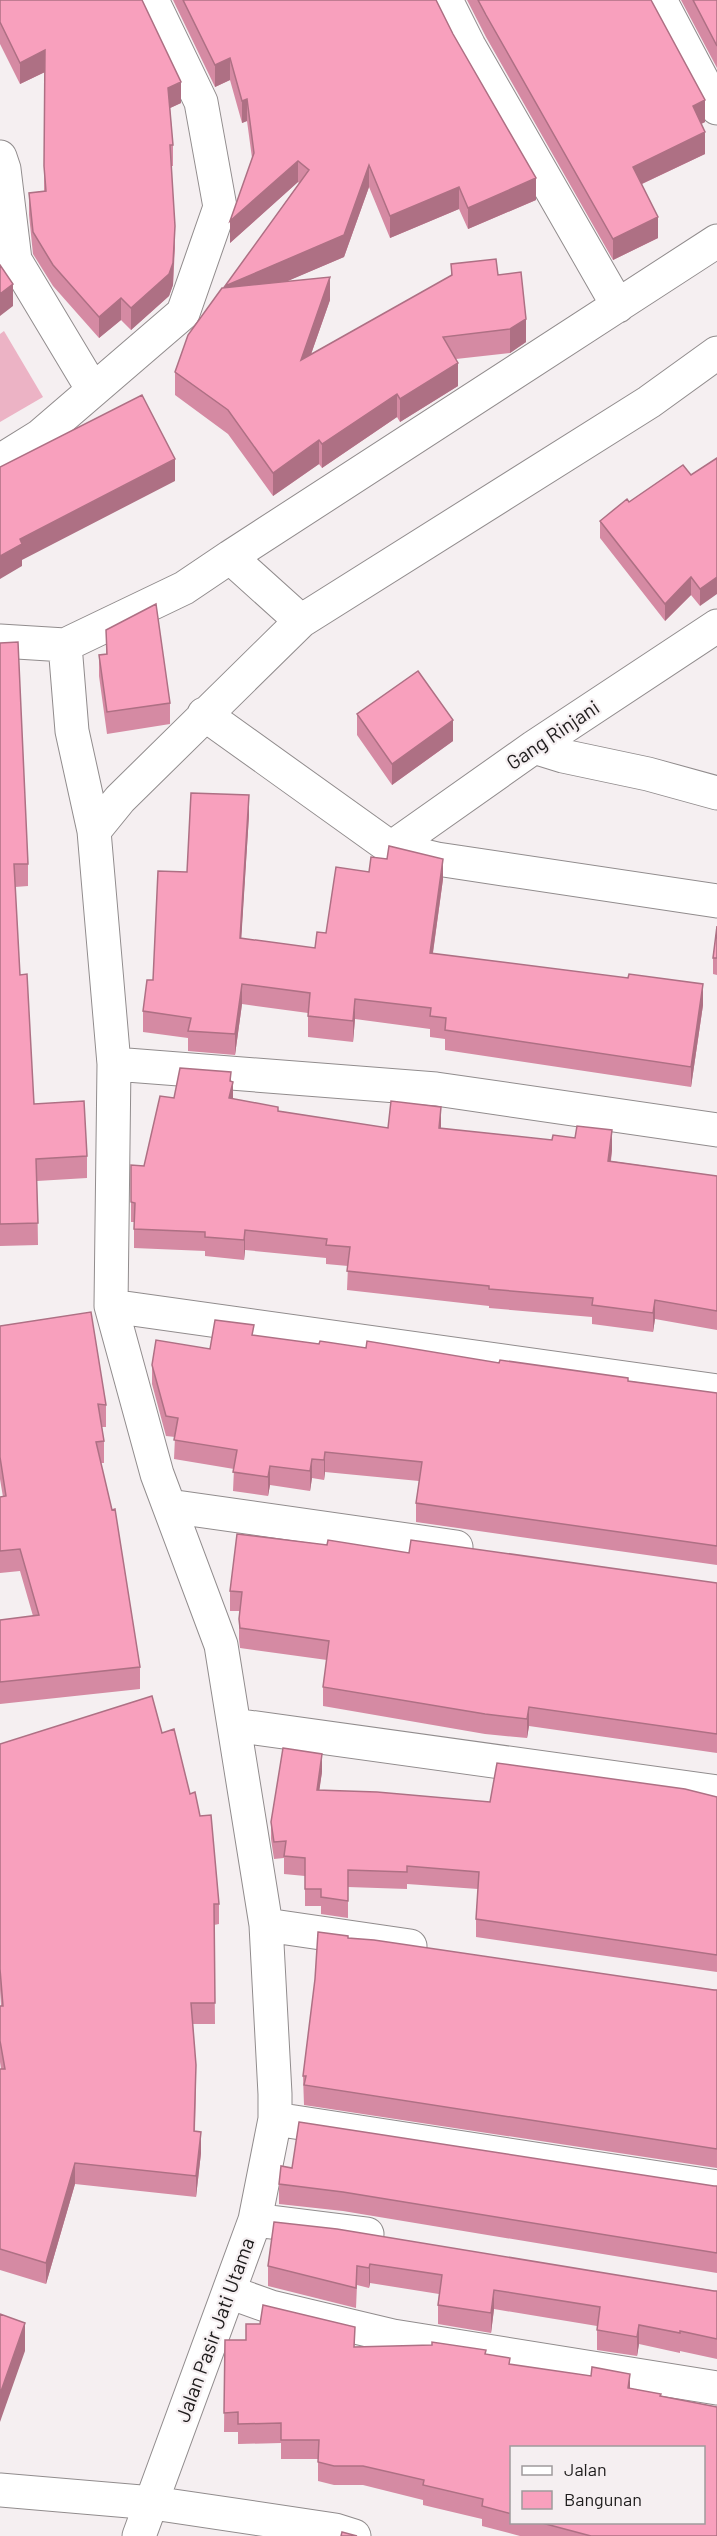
<svg xmlns="http://www.w3.org/2000/svg" width="717" height="2536" font-family="Barlow,sans-serif">
  <style>
    .green { fill: #ecb3c5 }
    .lines { fill: none; stroke-linecap: round; stroke-linejoin: round }
    .minor-casing { stroke: #918c8d; stroke-width: 35 }
    .minor { stroke: #fff; stroke-width: 33 }
    .wall { fill: #d58aa3; fill-rule: evenodd }
    .shaded-wall { fill: #ae7084 }
    .building { fill: #f8a0bd; stroke: #ae7084; stroke-width: 1.5 }
    .labels { text-anchor: middle; stroke-width: 4.5; stroke-linejoin: round; paint-order: stroke }
    .street-label { font-size: 20px; fill: #1e1c1c; stroke: #f5eff1 }
  </style>
  <rect width="100%" height="100%" fill="#f5eff1"/>
  <path class="green" d="M4,331L43,397L0,422V334Z"/>
  <g class="lines">
    <g class="minor-casing">
      <path id="minor" d="M446,0L469,46L618,306
        M660,0L717,108
        M0,157L4,169L15,260
        M0,245L15,260L93,390
        M0,461L40,436L183,313L220,207L201,102L152,0
        M230,557L717,241
        M0,641L65,645L184,588L230,557L301,621
        M65,645L72,731L94,831
        M204,714L391,848L437,859L717,901
        M534,747L563,756L648,774L717,793
        M391,848L534,747L717,626
        M114,1064L94,831L120,799L301,621L649,402L717,353
        M717,1130L436,1089L114,1064L111,1306L717,1391
        M111,1306L157,1474L221,1645L266,1925L275,2094V2119L255,2220L139,2536
        M169,1506L456,1547
        M234,1725L717,1792
        M266,1925L410,1946
        M275,2119L717,2187
        M255,2220L367,2234
        M229,2292L271,2307L393,2336L717,2388
        M0,2490L153,2503L335,2530L354,2536"/>
    </g>
    <use href="#minor" class="minor"/>
  </g>
  <path class="wall" d="M0,0L181,103L170,108L173,145V166H171L175,248L173,285L169,296L131,330L121,320L99,338L53,286L33,254L29,215V193L44,191L45,72L20,84L0,44Z
    M173,0H436L536,200L468,229L459,209L390,238L369,187L344,257L287,281L330,300L311,354L451,276V264L498,275L526,342L510,353L456,359L458,386L400,422L397,417L322,468L319,464L273,496L228,434L175,395V372L225,288L299,183L298,182L230,243L252,158L247,121L242,123L230,80L215,87Z
    M467,0H651L705,122L701,124L705,154L642,184L658,238L613,260L486,37Z
    M681,0H717V68Z
    M717,458L700,606L691,595L665,621L600,538V521L629,502L691,475Z
    M106,630L170,703V724L107,734L99,676V655L106,654Z
    M0,643L28,864V886L15,887L20,975L34,1104L87,1156V1178L37,1181L38,1245L0,1246Z
    M357,714L453,741L392,785L357,735Z
    M249,815L241,939L315,948L369,872L443,879L433,953L703,1005L691,1087L445,1050V1039L430,1037V1029L355,1019L353,1042L308,1037V1013L242,1004L235,1055L188,1051V1038L143,1032V1011L187,872Z
    M717,926V975L713,974V958Z
    M231,1081L233,1099L278,1111L388,1128H441L612,1150L611,1161L717,1176V1330L655,1319L653,1332L592,1324V1317L489,1308V1306L347,1290L348,1266L326,1264V1258L245,1250L244,1260L205,1256V1251L134,1248V1222H131V1165L144,1166L174,1098Z
    M0,1326L106,1405V1427H102L104,1441V1463H101L140,1667V1689L0,1704V1620L33,1616L20,1571L0,1573V1497H3L0,1479Z
    M254,1336L319,1344L366,1348L499,1363L717,1393V1565L416,1522V1503L419,1481L325,1472L324,1480L312,1478L310,1491L270,1485L268,1496L233,1491L234,1469L174,1459L175,1437L166,1436L152,1384V1365Z
    M327,1545L717,1583V1753L529,1726L527,1738L485,1734L323,1706V1687L327,1660L240,1648L239,1639V1619L240,1611H230V1591Z
    M162,1733L219,1904V1924L214,1925L215,2024H193L196,2086L195,2131L201,2153L196,2197L75,2184L46,2284L0,2270V2069H1L0,2062V2006H1L0,1990V1744Z
    M322,1772L319,1790L490,1802L717,1797V1972L476,1937V1919L478,1889L407,1884V1889L348,1887V1918L321,1914V1906H305V1876L284,1874V1858L274,1859L271,1839V1822Z
    M348,1938L717,1990V2168L304,2105L303,2076Z
    M292,2168L717,2186V2273L343,2211L279,2204V2184Z
    M274,2222L717,2291V2359L680,2351V2353L639,2344L637,2356L597,2350V2326L494,2309L491,2333L438,2324V2305L439,2294L370,2283L369,2288L357,2285L356,2308L268,2286V2266Z
    M260,2324L355,2347L486,2354L510,2364L630,2388L661,2396L717,2536H520L482,2526V2519L423,2505V2500L363,2485H334L318,2481V2459H281V2443L238,2444V2432H224L225,2340H246ZM512,2448L704,2523H512Z"/>
  <path class="shaded-wall" d="M45,50V72L20,84V63Z
    M230,58V80L215,87V65Z
    M181,82V103L168,109V88Z
    M247,99V121L242,123V101Z
    M705,100V122L693,128V106Z
    M705,132V154L633,188V167Z
    M298,161V182L230,243V221Z
    M369,165V187L344,257L225,308V286Z
    M536,178V200L468,229V208Z
    M459,187V209L390,238V216Z
    M658,217V238L613,260V239Z
    M175,226L173,285L169,296L131,330V308Z
    M330,277V300L301,383V360Z
    M13,284V306L0,316V294Z
    M121,298V320L99,338V317Z
    M526,319V342L510,353V329Z
    M458,363V386L400,422V399Z
    M397,394V417L322,468V444Z
    M319,440V464L273,496V473Z
    M175,459V481L22,560V566L0,579V556L20,539Z
    M691,577V595L665,621V604Z
    M717,577V594L700,606V589Z
    M453,720V741L392,785V764Z
    M249,795V815L240,959V938Z
    M443,859V879L430,973V953Z
    M242,984V1004L235,1055V1034Z
    M703,984V1005L691,1087V1067Z
    M355,999V1019L353,1042V1021Z
    M231,1072V1090L233,1082V1101L229,1117L230,1081Z
    M441,1107V1127L439,1147V1128Z
    M612,1130V1150L608,1180V1161Z
    M245,1230V1250L244,1260V1240Z
    M655,1300V1319L653,1332V1313Z
    M325,1452V1472L324,1480V1460Z
    M312,1459V1478L310,1491V1471Z
    M270,1466V1485L268,1496V1477Z
    M529,1707V1726L527,1738V1719Z
    M322,1754V1772L317,1807V1790Z
    M201,2132V2153L196,2197V2176Z
    M75,2163V2184L46,2284V2263Z
    M370,2264V2283L369,2288V2268Z
    M494,2290V2309L491,2333V2313Z
    M25,2323V2351L0,2422V2394Z
    M639,2325V2344L637,2356V2337Z
    M630,2374V2393L628,2388Z"/>
  <path class="building" d="M0,0H142L181,82L168,88L173,145H170L175,226L173,263L169,274L131,308L121,298L99,317L53,265L33,232L29,193L46,191L44,166L45,50L20,63L0,22Z
    M183,0H436L453,34L536,178L468,208L459,187L390,216L369,165L344,235L225,286L309,170L298,161L230,221L254,153L247,99L242,101L230,58L215,65Z
    M478,0H651L705,100L693,106L705,132L633,167L658,217L613,239L486,15Z
    M693,0H717V46Z
    M496,259L498,275L521,272L526,319L510,329L443,337L458,363L400,399L397,394L322,444L319,440L273,473L228,410L175,372L188,335L222,288L330,277L301,360L452,275L451,264Z
    M0,265L13,284L0,294Z
    M142,395L175,459L20,539L22,544L0,556V467Z
    M717,458V577L700,589L691,577L665,604L600,521L627,499L629,502L683,465L691,475Z
    M156,604L170,703L107,712L99,655L107,654L106,630Z
    M18,642L28,864H14L20,975L27,974L34,1104L84,1101L87,1156L36,1159L38,1223L0,1224V643Z
    M418,671L453,720L392,764L357,714Z
    M191,793L249,795L240,938L315,948L317,932L326,933L336,867L369,872L371,857L387,859L389,846L443,859L430,953L628,978L629,974L703,984L691,1067L445,1030L446,1018L430,1016L431,1008L355,999L353,1021L308,1016L310,993L242,984L235,1034L188,1031L191,1018L143,1011L147,980H153L158,871L187,872Z
    M717,926V958H713Z
    M180,1068L231,1072L230,1081L233,1082L229,1098L278,1107V1111L388,1128L391,1101L441,1107L439,1128L552,1140L553,1135L575,1138L577,1126L612,1130L608,1161L717,1176V1311L655,1300L653,1313L592,1305L593,1298L489,1289V1286L347,1271L350,1247L326,1245L327,1239L245,1230L244,1240L205,1237V1232L134,1229L135,1203L131,1202V1165L144,1166L160,1096L174,1098Z
    M91,1312L106,1405L98,1404L104,1441L96,1442L112,1510L115,1509L140,1667L0,1682V1620L39,1615L20,1549L0,1551V1497L6,1496L0,1457V1326Z
    M215,1320L254,1325L252,1335L319,1344L320,1341L366,1348L367,1341L499,1363L500,1360L628,1378V1381L717,1393V1546L416,1503L422,1462L325,1452L324,1460L312,1459L310,1471L270,1466L268,1477L233,1472L237,1450L174,1440L178,1418L166,1416L152,1365L156,1340L210,1349Z
    M237,1534L327,1545L328,1540L409,1553L411,1540L717,1583V1734L529,1707L527,1719L485,1714L323,1687L329,1641L240,1628L239,1619L242,1592L230,1591Z
    M152,1696L162,1733L174,1729L190,1794L195,1792L200,1816L211,1815L219,1904H214L215,2003H191L196,2065L194,2131L201,2132L196,2176L75,2163L46,2263L0,2249V2069H5L0,2041V2006H3L0,1969V1744Z
    M283,1748L322,1754L317,1790L377,1792L490,1802L497,1763L685,1789L717,1797V1955L476,1919L479,1872L407,1866V1872L348,1870V1901L321,1897V1889H305V1858L284,1856L286,1841L274,1842L271,1822Z
    M318,1932L348,1936V1938L374,1940L714,1990H717V2149L304,2085L306,2076H303L315,1979Z
    M299,2122L714,2186H717V2253L343,2192L279,2184L281,2166L292,2168Z
    M274,2222L337,2229L714,2291H717V2339L680,2331V2333L639,2325L637,2337L597,2330L600,2307L494,2290L491,2313L438,2305L442,2275L370,2264L369,2268L357,2266L356,2288L268,2266Z
    M263,2305L355,2327L354,2347L432,2345V2342L486,2350L485,2354L510,2358L509,2364L591,2376L592,2367L630,2374L628,2388L661,2394L660,2396L717,2407V2536H591L542,2523H704V2448H512V2514L482,2506L483,2499L423,2485L424,2480L363,2466H334L318,2462L319,2440H281V2423L238,2424V2412L224,2413L225,2340H246V2324H260Z
    M0,2314L25,2323L0,2394Z
    M342,2532L357,2536H341Z"/>
  <g class="labels">
    <g class="street-label">
      <text transform="translate(553 735) rotate(-34)" y="7">Gang Rinjani</text>
      <text transform="translate(215 2330) rotate(-70)" y="7">Jalan Pasir Jati Utama</text>
    </g>
  </g>
  <rect x="510" y="2446" width="195" height="78" fill="#f5eff1" stroke="#9f9b9c" stroke-width="1.5"/>
  <rect x="522" y="2466" width="30" height="9" fill="#ffffff" stroke="#9f9b9c" stroke-width="1.5"/>
  <text x="564" y="2476" font-size="18" fill="#1e1c1c">Jalan</text>
  <rect x="522" y="2491" width="30" height="18" fill="#f8a0bd" stroke="#9f9b9c" stroke-width="1.5"/>
  <text x="564" y="2506" font-size="18" fill="#1e1c1c">Bangunan</text>
</svg>
